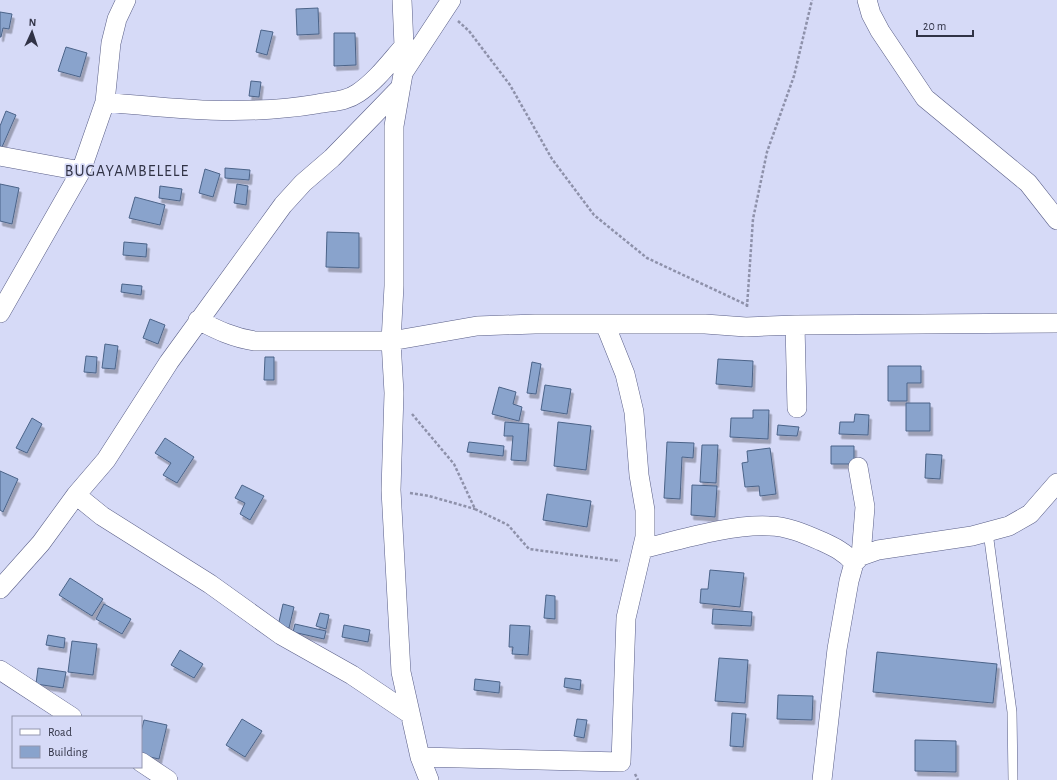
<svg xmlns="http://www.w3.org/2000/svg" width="1057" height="780" font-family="'Alegreya Sans',sans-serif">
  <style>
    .building { fill: #89a3cc; stroke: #4b6388; filter: url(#shadow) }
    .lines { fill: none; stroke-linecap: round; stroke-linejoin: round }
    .lane-casing { stroke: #595e87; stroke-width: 10 }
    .street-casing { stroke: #595e87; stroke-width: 20 }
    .path { stroke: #8e91aa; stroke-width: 2.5; stroke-dasharray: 3 2; stroke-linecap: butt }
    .lane { stroke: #fff; stroke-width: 9 }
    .street { stroke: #fff; stroke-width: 19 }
    .labels { text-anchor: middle; stroke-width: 3.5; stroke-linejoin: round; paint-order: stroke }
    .quarter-label { font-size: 16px; letter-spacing: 1px; fill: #313346; stroke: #d6daf7 }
  </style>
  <defs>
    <filter id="shadow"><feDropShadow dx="2.5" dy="4.5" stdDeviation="0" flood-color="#0004"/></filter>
  </defs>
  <rect width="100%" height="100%" fill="#d6daf7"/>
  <path class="building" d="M318,8L319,34L297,35L296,9Z
    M0,12L12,14L9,29L3,28L1,37H0Z
    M261,30L273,32L267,55L256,52Z
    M334,33H355L356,65L334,66Z
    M66,47L87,53L80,77L58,71Z
    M251,81L261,82L259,97L249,96Z
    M6,111L16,115L2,147L0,146V126Z
    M225,168L250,170L249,180L225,178Z
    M205,169L220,174L213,197L199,193Z
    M0,184L19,188L12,224L0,221Z
    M237,184L248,186L246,205L234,203Z
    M160,186L182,189L180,201L159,198Z
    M135,197L165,205L160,225L129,218Z
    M327,232L359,233V268L326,267Z
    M124,242L147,244L146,257L123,255Z
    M122,284L142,286L141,295L121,292Z
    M150,319L165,325L158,344L143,338Z
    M105,344L118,346L115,369L102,368Z
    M86,356L97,357L96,373L84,372Z
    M265,357H274V380H264Z
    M718,359L753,361L752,387L716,384Z
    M532,362L541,364L536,394L527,393Z
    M888,366H921V383H907V401H888Z
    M545,385L571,389L567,414L541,410Z
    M499,387L516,392L513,404L522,407L519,421L492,414Z
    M906,403H930V431H906Z
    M753,410H769L768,439L730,437L731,418H753Z
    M855,414L869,415L868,435L839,434L840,422H854Z
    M32,418L42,424L27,453L16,448Z
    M505,422L529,424L526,461L511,460L513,436H504Z
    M558,422L591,426L586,470L554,466Z
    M778,425L799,427L797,436L777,435Z
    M165,438L194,457L177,483L163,475L171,463L155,453Z
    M469,442L504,446L503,456L467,452Z
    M667,442L694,443L693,458L682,457L680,499L664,498Z
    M702,445H718L716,483L700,482Z
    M831,446H854V464H831Z
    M770,448L776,494L760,496L759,486L745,487L742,463L748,462L747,451Z
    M926,454L942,455L940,479L925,478Z
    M0,471L18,479L3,512L0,510Z
    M242,485L264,496L250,520L240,514L245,503L235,498Z
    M692,485L717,486L715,517L691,515Z
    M547,494L591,501L587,527L543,520Z
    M710,570L744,573L740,607L700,603L701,589H708Z
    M70,578L103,599L92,616L59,595Z
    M546,595L555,596V619L544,618Z
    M104,604L131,619L122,634L96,619Z
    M283,604L294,607L289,628L278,626Z
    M713,609L752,612L751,626L712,624Z
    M320,613L329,615L326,629L316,626Z
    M295,624L326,631L324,639L293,632Z
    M344,625L370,630L368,642L342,637Z
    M510,625L530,626L528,655L512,654L513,647H509Z
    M48,635L65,638L64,648L46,645Z
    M72,641L97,644L93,675L68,672Z
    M180,650L203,664L194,678L171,665Z
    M877,652L997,664L993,703L873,692Z
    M719,658L748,660L745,703L715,701Z
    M38,668L66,672L63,688L36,684Z
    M565,678L581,680L580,690L564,687Z
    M475,679L500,682L499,693L474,690Z
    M778,695L813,696L812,720L777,719Z
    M732,713L746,714L743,747L730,746Z
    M242,719L262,731L245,757L226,745Z
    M577,719L587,720L584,738L574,736Z
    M144,720L167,725L159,759L141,755V732Z
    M915,740L956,741V772L915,771Z"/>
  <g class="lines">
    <g class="lane-casing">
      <path id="lane" d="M988,532L1012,712L1013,780"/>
    </g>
    <g class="street-casing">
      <path id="street" d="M402,0L404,46L403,74L394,126V286L391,341L394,393L391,490L401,672L420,757L429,780
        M867,0L871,14L880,31L925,98L1028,183L1057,220
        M403,73L451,0
        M105,102C176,109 246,116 317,104C332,101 345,102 358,93C376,81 390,62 404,46
        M0,156L81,171
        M0,313L81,171L105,102L111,43L117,19L126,0
        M198,320C217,330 234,338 255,341H391L477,326L535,324H705L746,327L795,325L1057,323
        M795,325L797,408
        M858,467L865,507L861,556
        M76,495L102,516L210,584L281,635L352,675L410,714
        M642,549C679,540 731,524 769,526C787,526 805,534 821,541C834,547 845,552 854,563
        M0,589L41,543L76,495L106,460L169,362L283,205L303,183L332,158L400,88
        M0,670L72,717
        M420,757L621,762L626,618L645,537V510L639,475L634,412L625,374L605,324
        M141,762L168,780
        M822,780L837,649L849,581L854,563L861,556L878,550L972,536L1009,526L1030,514L1057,483"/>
    </g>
    <path class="path" d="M458,21L469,31L510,85L552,159L594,215L647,258L747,305
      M747,307L753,219L767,152L794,76L812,0
      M412,414L454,464L475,509L508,525L529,549L620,561
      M410,493L429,496L475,509
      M635,774L638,780"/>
    <use href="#lane" class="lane"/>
    <use href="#street" class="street"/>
  </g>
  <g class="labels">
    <g class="quarter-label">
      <text x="127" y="176">BUGAYAMBELELE</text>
    </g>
  </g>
  <rect x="12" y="716" width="130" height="52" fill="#d6daf7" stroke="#9497b0"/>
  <rect x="20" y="729" width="20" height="6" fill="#ffffff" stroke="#9497b0"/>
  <text x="48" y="736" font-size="12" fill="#313346">Road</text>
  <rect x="20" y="746" width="20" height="12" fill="#89a3cc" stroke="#9497b0"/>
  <text x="48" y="756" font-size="12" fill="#313346">Building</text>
  <g transform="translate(32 32) rotate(3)" stroke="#d6daf7" stroke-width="3" paint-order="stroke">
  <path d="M0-3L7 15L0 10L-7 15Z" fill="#313346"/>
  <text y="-6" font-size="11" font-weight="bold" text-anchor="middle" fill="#313346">N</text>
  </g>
  <path d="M917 30v6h56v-6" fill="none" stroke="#313346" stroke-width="2"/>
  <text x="923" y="30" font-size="12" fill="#313346" stroke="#d6daf7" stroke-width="3" paint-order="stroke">20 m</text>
</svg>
